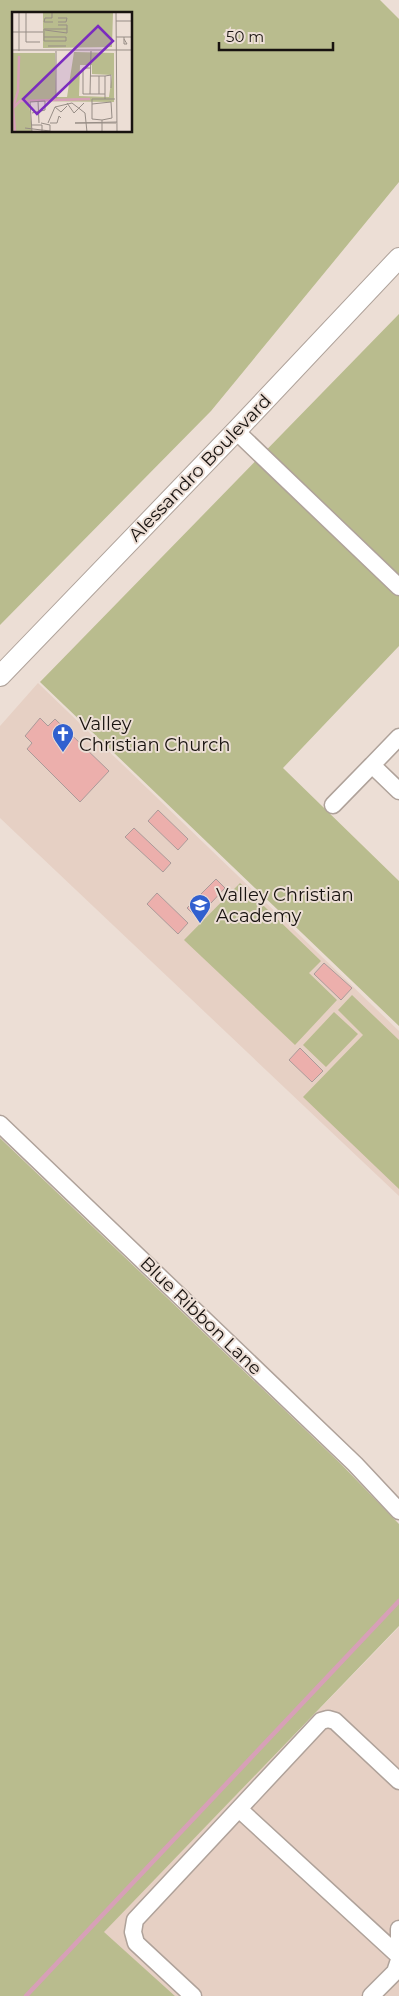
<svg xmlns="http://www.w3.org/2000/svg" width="399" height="1996" font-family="Montserrat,sans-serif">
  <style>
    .built { fill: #e6d0c4 }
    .green { fill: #b9bc8e; fill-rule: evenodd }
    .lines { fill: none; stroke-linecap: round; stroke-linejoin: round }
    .stream { stroke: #d7a0b7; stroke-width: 4.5 }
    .building { fill: #ecafac; stroke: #aa9a99 }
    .minor-casing { stroke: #afa29a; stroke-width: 19 }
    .major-casing { stroke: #afa29a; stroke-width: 22 }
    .minor { stroke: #fff; stroke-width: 16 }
    .major { stroke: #fff; stroke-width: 20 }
    .labels { text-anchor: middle; stroke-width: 4; stroke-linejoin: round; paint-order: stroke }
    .street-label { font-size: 18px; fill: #181310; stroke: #ecded5 }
    .poi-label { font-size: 18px; fill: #181310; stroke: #ecded5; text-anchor: start }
    .inset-river { fill: none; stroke: #d7a0b7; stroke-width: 2.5 }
    .inset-road { fill: none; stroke: #978d86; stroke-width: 1 }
    .view { fill: #7b2cbf; fill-opacity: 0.15; stroke: #7b2cbf; stroke-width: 2.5 }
    .inset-edge { fill: none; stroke: #181310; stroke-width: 2.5 }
  </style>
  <rect width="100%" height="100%" fill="#ecded5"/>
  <path class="built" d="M38,683L399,1031V1196L0,818V726Z
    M399,1627V1996H175L103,1932Z"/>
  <path class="green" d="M0,0H380L399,19V182L211,411L0,625ZM14,14H131V131H14Z
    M399,314V646L283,768L399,881V1026L40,682Z
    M240,883L321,961L309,973L337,1000L295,1045L184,940Z
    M352,995L399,1040V1189L303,1097L363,1035L338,1010Z
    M334,1012L358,1034L326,1067L303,1045Z
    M0,1138L341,1464L399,1524V1626L104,1932L175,1996H0Z"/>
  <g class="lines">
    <path class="stream" d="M26,1996L399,1601"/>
  </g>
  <path class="building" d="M40,718L48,726L55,719L109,771L80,802L27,749L32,743L25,736Z
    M158,810L188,839L178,850L148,821Z
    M134,828L171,863L163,872L125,837Z
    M216,879L225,888L197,918L187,908Z
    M157,893L188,923L178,934L147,904Z
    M324,963L352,988L341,1000L314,974Z
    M300,1048L323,1071L312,1082L289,1060Z"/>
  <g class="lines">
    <g class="minor-casing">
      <path id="minor" d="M236,431L399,587
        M399,737L372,765L399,791
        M333,805L372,765
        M0,1124L355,1464L399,1511
        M239,1809L399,1956
        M399,1929V1945
        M193,1996L136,1943L133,1932L135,1920L321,1721L328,1719L335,1721L399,1781
        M371,1996L395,1972L399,1960"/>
    </g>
    <g class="major-casing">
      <path id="major" d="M0,676L236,431L399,258"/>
    </g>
    <use href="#minor" class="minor"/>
    <use href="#major" class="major"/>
  </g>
  <defs>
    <g id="church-pin" transform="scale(1.125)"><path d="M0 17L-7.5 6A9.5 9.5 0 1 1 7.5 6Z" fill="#3160cf" stroke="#ecded5"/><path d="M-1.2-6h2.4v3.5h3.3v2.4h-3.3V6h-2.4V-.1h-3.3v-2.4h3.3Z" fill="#fff"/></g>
    <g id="school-pin" transform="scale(1.125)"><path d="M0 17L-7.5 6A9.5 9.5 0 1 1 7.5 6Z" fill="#3160cf" stroke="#ecded5"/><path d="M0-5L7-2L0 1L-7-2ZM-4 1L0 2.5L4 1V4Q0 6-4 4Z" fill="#fff"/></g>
  </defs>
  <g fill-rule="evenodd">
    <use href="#church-pin" x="63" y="734"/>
    <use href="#school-pin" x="200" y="905"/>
  </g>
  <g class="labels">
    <g class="street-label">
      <text transform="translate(200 468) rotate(-46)" y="6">Alessandro Boulevard</text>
      <text transform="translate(201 1316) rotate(44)" y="6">Blue Ribbon Lane</text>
    </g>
    <g class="poi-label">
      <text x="79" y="730">Valley<tspan x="79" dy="21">Christian Church</tspan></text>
      <text x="216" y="901">Valley Christian<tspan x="216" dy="21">Academy</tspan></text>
    </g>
  </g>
  <g transform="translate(12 12)">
    <rect width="120" height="120" fill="#ecded5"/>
    <path d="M31,0H101L100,35L31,36ZM62,40L102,41V90L17,89L20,120H0V41H43L44,85H55ZM68,53H80V62L100,63L97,85L67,84Z" fill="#b9bc8e" fill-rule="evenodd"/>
    <path class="inset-river" d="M1,95L6,79L7,44M3,120L1,96L8,89L78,87"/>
    <path class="inset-road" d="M7,0V39M40,0V6H33L32,10H41M104,0L105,120M46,6H55L54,10H46M104,9H120M0,11V31M33,18L55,21V13H46M0,20H31M32,25H54V29H32V17H55M104,25H120M112,27L115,32H112V25M28,30H14V0H30M36,34H54M0,38H120M79,39L78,82H93M78,64H93V87M87,64V82M93,64L99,63V76M78,82H71V56H79M44,86V39M80,87V92L99,90L100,106L90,108V120M80,87H103M26,89L27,111M55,91L62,101L72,91M80,92V107L90,108M43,95L49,100L55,94M20,101L33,98V89L18,90L20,120M36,111L43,95L60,91L73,101L75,120M38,111H45L47,104L49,106M104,111H63L105,110M20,113H30V120M13,116L38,119V113L29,111"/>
    <path class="view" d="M86,14L101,29L25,102L11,87Z"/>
    <rect width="120" height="120" class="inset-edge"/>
  </g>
  <path d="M219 42v8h114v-8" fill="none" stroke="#181310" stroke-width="2.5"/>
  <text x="226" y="42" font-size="15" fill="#181310" stroke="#ecded5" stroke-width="4" paint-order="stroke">50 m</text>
</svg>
